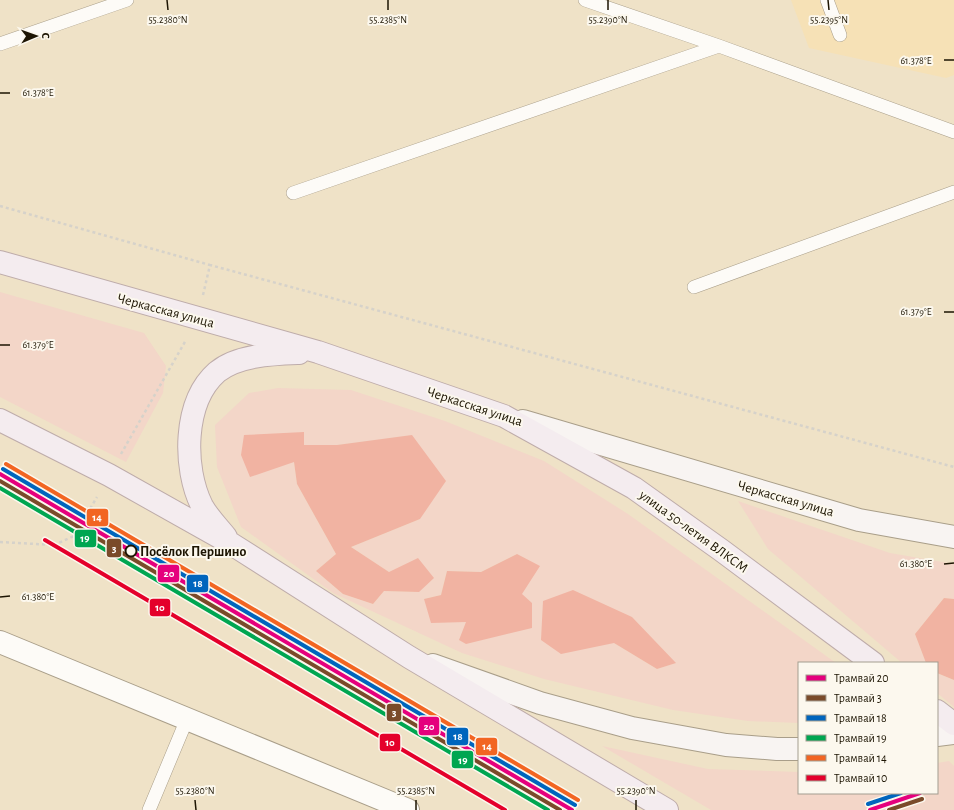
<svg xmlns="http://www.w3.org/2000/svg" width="954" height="810" font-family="'Alegreya Sans',sans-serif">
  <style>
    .built { fill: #f6e1b6 }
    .green { fill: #f3d6c8; fill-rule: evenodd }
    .forest { fill: #f1b3a2 }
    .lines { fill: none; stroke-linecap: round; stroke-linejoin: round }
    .service-casing { stroke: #a99e89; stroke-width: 14 }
    .minor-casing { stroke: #a99e89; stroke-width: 24 }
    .secondary-casing { stroke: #a99e89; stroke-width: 24 }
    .primary-casing { stroke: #beacaa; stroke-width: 24 }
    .path { stroke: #d6d2ca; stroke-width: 2.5; stroke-dasharray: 3 3; stroke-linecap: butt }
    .service { stroke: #fdfbf7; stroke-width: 13 }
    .minor { stroke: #fdfbf7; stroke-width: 22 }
    .secondary { stroke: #f8f4f2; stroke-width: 22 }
    .primary { stroke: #f4ecef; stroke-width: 22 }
    .tram-1-casing { stroke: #fcf8ee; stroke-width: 7 }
    .tram-2-casing { stroke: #fcf8ee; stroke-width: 7 }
    .tram-3-casing { stroke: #fcf8ee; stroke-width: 7 }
    .tram-4-casing { stroke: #fcf8ee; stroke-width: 7 }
    .tram-5-casing { stroke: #fcf8ee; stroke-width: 7 }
    .tram-6-casing { stroke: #fcf8ee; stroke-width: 7 }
    .tram-1 { stroke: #e5007d; stroke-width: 4 }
    .tram-2 { stroke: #7a4b2a; stroke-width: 4 }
    .tram-3 { stroke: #0065bd; stroke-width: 4 }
    .tram-4 { stroke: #00a651; stroke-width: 4 }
    .tram-5 { stroke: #f26522; stroke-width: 4 }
    .tram-6 { stroke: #e4002b; stroke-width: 4 }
    .ticks { fill: none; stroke: #1d1503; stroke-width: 1.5 }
    .stop-dot { fill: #fcf8ee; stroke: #1d1503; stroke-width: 2 }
    .labels { text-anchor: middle; stroke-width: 4; stroke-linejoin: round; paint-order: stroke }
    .street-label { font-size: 14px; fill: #1d1503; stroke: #fcf8ee }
    .stop-label { font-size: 14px; font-weight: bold; fill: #1d1503; stroke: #fcf8ee; text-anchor: start }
    .ticks-label { font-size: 10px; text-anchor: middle; fill: #1d1503; stroke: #fcf8ee; stroke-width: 4; stroke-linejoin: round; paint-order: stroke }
    .line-badge { stroke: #fcf8ee; stroke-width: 1.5 }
    .badge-label { font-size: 11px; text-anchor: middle; font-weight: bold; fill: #fff }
  </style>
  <rect width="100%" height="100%" fill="#efe2c7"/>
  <path class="built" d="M791,0H954V75L946,78L809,48Z"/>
  <path class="green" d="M0,292L144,333L166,366L163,393L126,462L0,397Z
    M278,388L351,390L445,421L544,461L628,514L836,663H799V723L748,721L673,710L544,679L462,653L333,593L241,527L217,467L215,425L249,393ZM304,432V445H337L412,436L420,519L351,547L419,592L384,591L373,604L343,594L316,571L336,554L297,484L294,462ZM517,554L522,594L424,599L441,595L447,571L481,572ZM614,643L675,663L657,669Z
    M738,501L890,553L954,564V599L944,598L915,634L926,663H902L768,549Z
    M937,673L954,680V707L937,693Z
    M602,746L708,769L799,772V793H937V763L949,761L954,766V810H711Z"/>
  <path class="forest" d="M304,432V445H337L412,435L446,481L420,519L351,547L389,572L418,558L434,578L419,592L384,591L373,604L343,594L316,571L336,554L297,484L294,462L250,477L241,455L244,435Z
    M517,554L540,566L522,594L532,603V628L466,644L459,640L466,622L431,623L424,599L441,595L447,571L481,572Z
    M573,590L632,617L676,663L657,669L614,643L561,654L541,640L543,601Z
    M944,598L954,599V680L937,673V663H926L915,634Z"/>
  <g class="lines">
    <g class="service-casing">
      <path id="service" d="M585,0L719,46L954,132
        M827,0L840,35
        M0,44L127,0
        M293,193L719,46
        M694,287L954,192
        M149,810L187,719"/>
    </g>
    <g class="minor-casing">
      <path id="minor" d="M0,642L408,810"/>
    </g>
    <g class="secondary-casing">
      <path id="secondary" d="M523,421L859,520L954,537
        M433,665L540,703L632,728L726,745L777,749H799
        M937,735L954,733"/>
    </g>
    <g class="primary-casing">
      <path id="primary" d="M0,262L318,352L504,416L634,488L721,550L873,663
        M0,420L109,475L230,543L409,657L667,810
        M226,537C218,527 208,517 202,506C183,468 183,402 217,372C238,355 273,354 299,353
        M937,711L954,724"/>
    </g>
    <path class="path" d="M0,206L210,265
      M203,295L210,265L954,467
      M121,454L186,340
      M0,542L54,545L74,536L97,497"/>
    <use href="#service" class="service"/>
    <use href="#minor" class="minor"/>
    <use href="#secondary" class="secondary"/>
    <use href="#primary" class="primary"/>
    <g class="tram-1-casing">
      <path id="tram-1" d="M0,474L572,810
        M870,810L920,793"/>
    </g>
    <g class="tram-2-casing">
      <path id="tram-2" d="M0,481L560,810
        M889,810L922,799"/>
    </g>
    <g class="tram-3-casing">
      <path id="tram-3" d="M3,469L575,805
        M868,804L901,793"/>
    </g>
    <g class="tram-4-casing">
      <path id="tram-4" d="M0,488L548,810"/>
    </g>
    <g class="tram-5-casing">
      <path id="tram-5" d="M6,464L578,800"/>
    </g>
    <g class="tram-6-casing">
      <path id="tram-6" d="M45,540L505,810"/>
    </g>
    <use href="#tram-1" class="tram-1"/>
    <use href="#tram-2" class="tram-2"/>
    <use href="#tram-3" class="tram-3"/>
    <use href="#tram-4" class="tram-4"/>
    <use href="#tram-5" class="tram-5"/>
    <use href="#tram-6" class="tram-6"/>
  </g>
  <path class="ticks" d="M167,0L168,10M388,0V10M608,0V10M828,0L829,10M944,60H954M0,93H10M944,312H954M0,345H10M944,564L954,563M0,597L10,596M195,800L196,810M416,800V810M636,800V810"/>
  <circle class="stop-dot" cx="131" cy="551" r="5.5"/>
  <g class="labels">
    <g class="street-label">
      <text transform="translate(166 310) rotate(15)" y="5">Черкасская улица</text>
      <text transform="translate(475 406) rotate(18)" y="5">Черкасская улица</text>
      <text transform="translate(786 498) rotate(16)" y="5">Черкасская улица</text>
      <text transform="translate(694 531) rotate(36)" y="5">улица 50-летия ВЛКСМ</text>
    </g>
    <g class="stop-label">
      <text x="140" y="556">Посёлок Першино</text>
    </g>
  </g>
  <g class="ticks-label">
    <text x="168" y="23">55.2380°N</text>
    <text x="388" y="23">55.2385°N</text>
    <text x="608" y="23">55.2390°N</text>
    <text x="829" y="23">55.2395°N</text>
    <text x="916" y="64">61.378°E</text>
    <text x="38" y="96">61.378°E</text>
    <text x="916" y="315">61.379°E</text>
    <text x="38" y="348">61.379°E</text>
    <text x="916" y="567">61.380°E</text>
    <text x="38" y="600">61.380°E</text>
    <text x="195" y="794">55.2380°N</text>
    <text x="416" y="794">55.2385°N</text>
    <text x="636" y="794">55.2390°N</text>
  </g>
  <g class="line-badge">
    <rect x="86" y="508" width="23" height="19" rx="4" fill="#f26522"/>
    <rect x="74" y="529" width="23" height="19" rx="4" fill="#00a651"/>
    <rect x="106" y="538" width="16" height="20" rx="4" fill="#7a4b2a"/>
    <rect x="157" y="564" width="23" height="19" rx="4" fill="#e5007d"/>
    <rect x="186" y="574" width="23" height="19" rx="4" fill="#0065bd"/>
    <rect x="149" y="598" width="22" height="19" rx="4" fill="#e4002b"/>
    <rect x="386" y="703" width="16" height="19" rx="4" fill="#7a4b2a"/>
    <rect x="418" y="716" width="22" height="20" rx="4" fill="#e5007d"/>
    <rect x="446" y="727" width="23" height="19" rx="4" fill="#0065bd"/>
    <rect x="379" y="733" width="22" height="19" rx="4" fill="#e4002b"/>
    <rect x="475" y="737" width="23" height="19" rx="4" fill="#f26522"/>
    <rect x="451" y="750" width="23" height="19" rx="4" fill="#00a651"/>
  </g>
  <g class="badge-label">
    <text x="97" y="521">14</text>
    <text x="85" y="542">19</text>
    <text x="114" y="552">3</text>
    <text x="169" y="577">20</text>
    <text x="198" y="587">18</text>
    <text x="160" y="611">10</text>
    <text x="394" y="716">3</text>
    <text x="429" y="730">20</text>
    <text x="458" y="740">18</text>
    <text x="390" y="746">10</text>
    <text x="487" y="750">14</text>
    <text x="463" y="764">19</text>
  </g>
  <rect x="798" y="662" width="140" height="132" fill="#fcf8ee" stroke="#a39d90"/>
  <rect x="806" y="675" width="20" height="6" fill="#e5007d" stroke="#a39d90"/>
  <text x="834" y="682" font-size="12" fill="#1d1503">Трамвай 20</text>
  <rect x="806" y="695" width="20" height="6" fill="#7a4b2a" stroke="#a39d90"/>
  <text x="834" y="702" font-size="12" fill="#1d1503">Трамвай 3</text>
  <rect x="806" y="715" width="20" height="6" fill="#0065bd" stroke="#a39d90"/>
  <text x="834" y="722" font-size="12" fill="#1d1503">Трамвай 18</text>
  <rect x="806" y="735" width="20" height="6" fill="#00a651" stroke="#a39d90"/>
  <text x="834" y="742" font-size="12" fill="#1d1503">Трамвай 19</text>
  <rect x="806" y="755" width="20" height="6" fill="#f26522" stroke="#a39d90"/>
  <text x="834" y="762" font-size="12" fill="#1d1503">Трамвай 14</text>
  <rect x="806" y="775" width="20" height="6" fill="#e4002b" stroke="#a39d90"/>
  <text x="834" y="782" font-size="12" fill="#1d1503">Трамвай 10</text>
  <g transform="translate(36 36) rotate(88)" stroke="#fcf8ee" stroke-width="3" paint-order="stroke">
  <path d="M0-3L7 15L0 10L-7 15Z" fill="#1d1503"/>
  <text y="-6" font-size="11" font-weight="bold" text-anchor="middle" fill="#1d1503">С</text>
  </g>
</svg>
